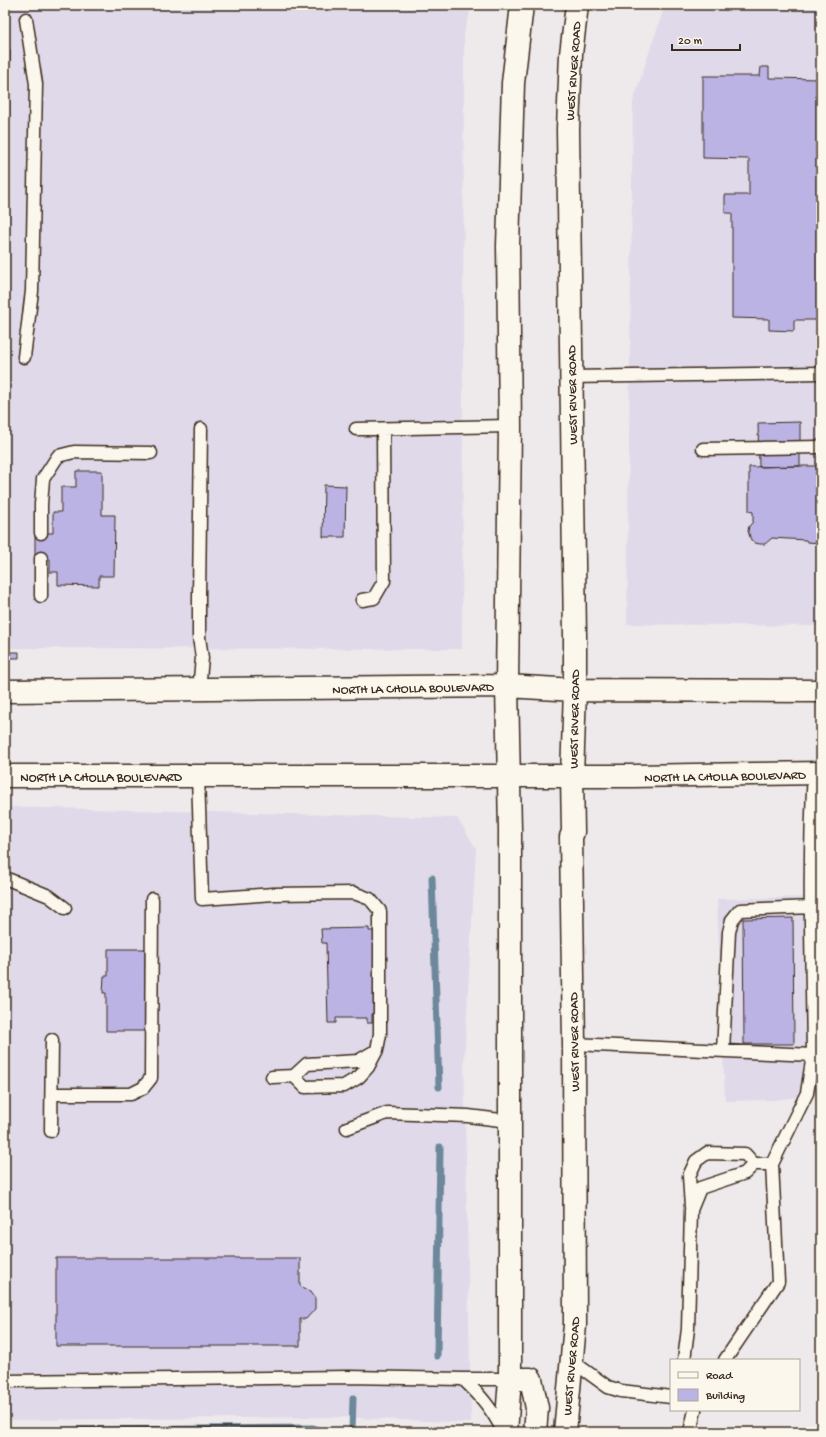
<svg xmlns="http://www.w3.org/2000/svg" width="826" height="1437" font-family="'Gochi Hand',sans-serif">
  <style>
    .built { fill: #dfd9e9 }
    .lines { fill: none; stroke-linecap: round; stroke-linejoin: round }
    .stream { stroke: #6c889a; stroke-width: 7 }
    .building { fill: #bcb3e5; stroke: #3b2a1e }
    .service-casing { stroke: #3b2a1e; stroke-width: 15 }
    .primary-casing { stroke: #3b2a1e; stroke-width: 25 }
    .service { stroke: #fbf7ec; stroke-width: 12 }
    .primary { stroke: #fbf7ec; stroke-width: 22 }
    .labels { text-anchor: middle; stroke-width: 3.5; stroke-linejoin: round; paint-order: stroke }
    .street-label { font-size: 13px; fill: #3b2a1e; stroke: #fbf7ec }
  </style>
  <rect width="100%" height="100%" fill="#eee9eb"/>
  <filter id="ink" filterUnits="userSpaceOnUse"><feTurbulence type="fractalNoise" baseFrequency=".025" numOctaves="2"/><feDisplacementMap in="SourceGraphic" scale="8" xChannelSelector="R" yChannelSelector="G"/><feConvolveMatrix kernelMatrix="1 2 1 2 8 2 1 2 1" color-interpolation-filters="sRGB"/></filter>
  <g filter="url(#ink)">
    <path class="built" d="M5,5H472L464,33L462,649L5,648Z
      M665,5H821V626L627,624L633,102Z
      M5,807L457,818L476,848L464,1061L471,1423L337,1417L5,1420Z
      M821,897V1094L773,1100L725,1101L717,899Z"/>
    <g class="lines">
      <path class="stream" d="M432,878L439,1087
        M437,1356L440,1147
        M5,1431L313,1428L325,1432
        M352,1432L353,1398"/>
    </g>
    <path class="building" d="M5,49L10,50L7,296H5Z
      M761,67H769V78L821,79V320H794V331L769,330V319L732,318V213H725V195H749V159L703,158V76H760Z
      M800,422V466L759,467L758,423Z
      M800,466H821V543L807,542L806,540L772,538L765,544H760L755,543L751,540L748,531L749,526L753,522V512L749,511V467Z
      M76,471H102V515H115L114,576H99V586L58,585V572H50V559H35V533H53V512H61V487H76Z
      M324,485L346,486L345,537H323Z
      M5,652H19V658H5Z
      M793,918L794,1044H744L743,919Z
      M369,928V931H374L375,1014H372V1023H367V1018H336V1023H328L326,943H322L321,929Z
      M108,949H145V1031H106V993H103L104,976H108Z
      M56,1258H300V1286L311,1292L315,1298V1309L306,1319H300V1346H56Z"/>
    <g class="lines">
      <g class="service-casing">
        <path id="service" d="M24,357L32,291L36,84L26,19
          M571,377L821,373
          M356,429L510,426
          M703,449L821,447
          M41,533V504L43,479L58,456L74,452L151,453
          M41,596V558
          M362,600L374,598L384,581L383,429
          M199,689L202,658L199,637V598L201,429
          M198,776L202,899L274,894L354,893L370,899L380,911V1034L377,1050L368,1067L359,1077L344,1086L305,1087L294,1076
          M5,878L49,896L65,908
          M574,1044L813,1055C812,961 808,867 814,773
          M723,1051L729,932L732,920L740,910L811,907
          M272,1077L294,1076L307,1064L358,1061L377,1050
          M52,1094H131L143,1088L151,1078L152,899
          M347,1128L387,1113L468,1116L509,1121
          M51,1131L52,1040
          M691,1207L689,1176L696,1161L707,1153L745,1154L754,1164
          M684,1360L688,1329L691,1210L700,1188L745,1173L754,1164H772
          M725,1360L778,1282L772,1164L807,1093L813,1055
          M572,1361L608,1387L621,1391L671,1397
          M5,1381L348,1377L463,1379
          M503,1431C492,1409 481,1396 463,1379H510
          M690,1432L695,1410"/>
      </g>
      <g class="primary-casing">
        <path id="primary" d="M5,691L507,686L575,690L821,691
          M5,776H633L821,773
          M510,1379H531L537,1408L535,1432
          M506,1432L510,1379V830L507,686L510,426L508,246L513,83L522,5
          M565,1432L575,1325L574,1044L571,837L573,832L572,776L575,690V636L568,129L571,54L577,5"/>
      </g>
      <use href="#service" class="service"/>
      <use href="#primary" class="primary"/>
    </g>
  </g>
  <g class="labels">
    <g class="street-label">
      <text transform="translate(572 71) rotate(-86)" y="5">WEST RIVER ROAD</text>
      <text transform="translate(571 395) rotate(-91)" y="5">WEST RIVER ROAD</text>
      <text transform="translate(413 687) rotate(-1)" y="5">NORTH LA CHOLLA BOULEVARD</text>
      <text transform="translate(573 719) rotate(-89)" y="5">WEST RIVER ROAD</text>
      <text transform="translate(725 775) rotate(-1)" y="5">NORTH LA CHOLLA BOULEVARD</text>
      <text x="101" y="781">NORTH LA CHOLLA BOULEVARD</text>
      <text transform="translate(573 1042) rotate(-91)" y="5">WEST RIVER ROAD</text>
      <text transform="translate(570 1366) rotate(-85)" y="5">WEST RIVER ROAD</text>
    </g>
  </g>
  <rect width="826" height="1437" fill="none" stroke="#fbf7ec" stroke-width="20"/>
  <rect x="10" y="10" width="806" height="1417" fill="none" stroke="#3b2a1e" stroke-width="1.5" filter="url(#ink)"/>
  <rect x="670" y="1359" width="130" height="52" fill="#fbf7ec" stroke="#aea59a"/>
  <rect x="678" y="1372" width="20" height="6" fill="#fbf7ec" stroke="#aea59a"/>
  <text x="706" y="1379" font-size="12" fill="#3b2a1e">Road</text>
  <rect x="678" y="1389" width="20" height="12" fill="#bcb3e5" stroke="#aea59a"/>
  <text x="706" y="1399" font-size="12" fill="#3b2a1e">Building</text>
  <path d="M672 44v6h68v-6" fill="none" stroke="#3b2a1e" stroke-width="2"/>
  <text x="678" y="44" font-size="12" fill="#3b2a1e" stroke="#fbf7ec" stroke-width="3" paint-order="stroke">20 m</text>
</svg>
